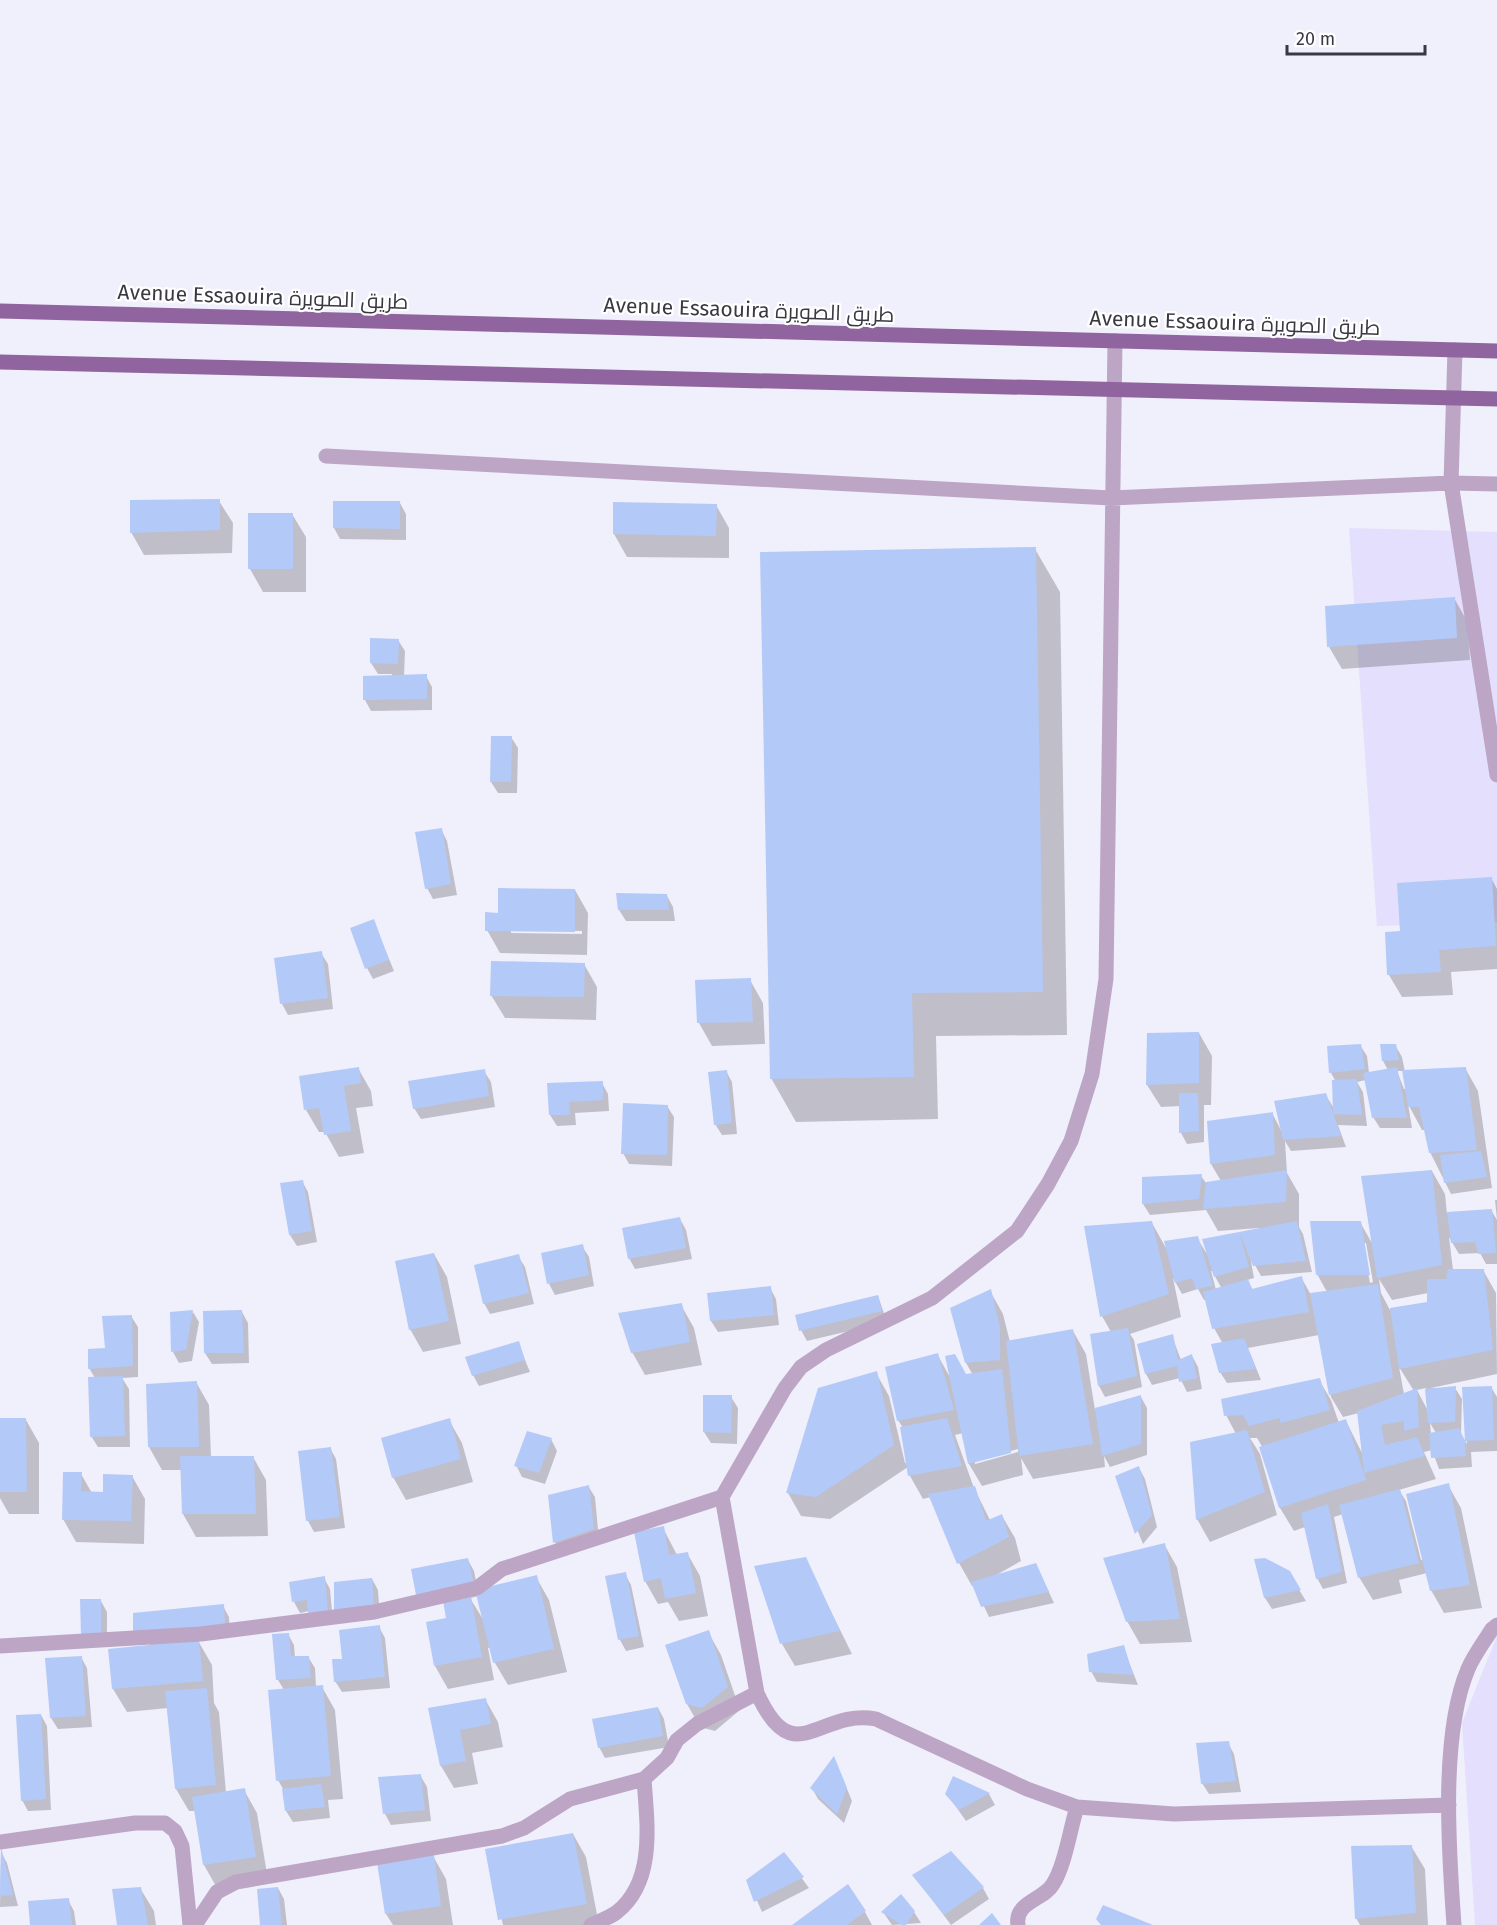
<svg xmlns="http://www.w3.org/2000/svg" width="1497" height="1925" font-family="'Fira Sans',Cairo,sans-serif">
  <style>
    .built { fill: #e3dffd }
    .shadow { fill: #0003; fill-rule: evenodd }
    .building { fill: #b3c9f8 }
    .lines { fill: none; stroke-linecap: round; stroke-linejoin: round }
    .minor { stroke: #bda5c5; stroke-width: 15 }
    .major { stroke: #90649e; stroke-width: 15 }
    .labels { text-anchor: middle; stroke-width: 4.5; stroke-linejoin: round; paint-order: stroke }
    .street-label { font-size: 21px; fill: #3a3942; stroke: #fff }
  </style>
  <rect width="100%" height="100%" fill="#f0effc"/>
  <path class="built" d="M1349,528L1497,532V922L1377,926Z
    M1497,1636V1925H1475L1462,1723Z"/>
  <path class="shadow" d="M219,501L233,523L232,553L144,555L131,532Z
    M400,503L406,514V540L340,539L334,528Z
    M716,505L729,528V558L627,557L614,534Z
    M292,514L306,537V592H263L250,569Z
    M1035,549L1060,592L1067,1035L936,1036L938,1119L796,1122L771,1078Z
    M1454,598L1467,621L1470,660L1342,669L1329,647Z
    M398,640L405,651L404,677L426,676L432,687V710L371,711L365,700L364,677H392V674H378L371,663Z
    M511,737L518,748L517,793H498L491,782Z
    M441,829L447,841L457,895L433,899L427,888Z
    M1491,878L1497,889V969L1451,972L1453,995L1402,997L1389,975L1401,932Z
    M575,890L588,913L587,955L500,953L487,930ZM511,930L582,931V934L511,933Z
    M667,896L673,907L675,921H626L619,910Z
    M373,920L394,971L373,979L367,968Z
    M321,953L328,964L333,1009L288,1015L282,1004Z
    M584,964L597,987L596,1020L505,1018L491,995Z
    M750,980L763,1003L765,1044L712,1046L699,1023Z
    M1199,1033L1212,1056L1211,1105H1204V1142L1187,1144L1181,1133V1106L1161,1107L1147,1085Z
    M1360,1045L1367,1056L1369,1073L1388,1070L1383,1061L1395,1045L1402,1057L1405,1072L1465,1068L1478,1091L1492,1188L1451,1194L1430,1152L1425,1130H1422L1408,1104L1412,1128H1380L1373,1117L1366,1080L1357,1082L1363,1092L1367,1126L1338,1125L1346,1147L1291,1151L1285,1141L1287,1173L1299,1194V1227L1303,1234L1312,1272L1261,1276L1250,1256L1254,1278L1247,1280L1253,1290L1301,1277L1311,1295L1327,1292L1317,1274L1360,1222L1373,1245L1432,1171L1445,1194L1447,1214L1491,1210L1497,1220L1495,1200H1497V1264H1486L1480,1253L1459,1254L1449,1237L1453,1270H1483L1496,1293L1497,1374L1431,1388H1455L1462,1399L1461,1434L1467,1444L1463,1388L1491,1387L1497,1397V1451L1471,1452L1472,1467L1439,1469L1432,1450L1424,1452L1436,1479L1399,1490L1406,1501L1421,1560L1424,1559L1448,1485L1461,1508L1482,1608L1444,1613L1431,1590L1427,1573L1399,1580L1402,1593L1373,1600L1359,1577L1343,1514L1334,1517L1347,1583L1323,1589L1317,1578L1305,1527L1294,1531L1280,1508L1261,1448H1263L1257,1438H1250L1260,1454L1277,1515L1210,1542L1197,1519L1236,1434L1226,1415L1319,1380L1331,1400L1339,1423L1346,1421L1362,1453L1359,1413L1343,1417L1331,1397L1319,1335L1248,1348L1261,1380L1227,1383L1220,1372L1223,1344L1214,1328L1207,1299L1204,1300L1198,1289L1182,1294L1173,1278L1181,1317L1130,1334L1134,1340L1142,1387L1105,1397L1099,1386L1091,1336L1111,1332L1102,1316L1152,1223L1166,1248L1197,1238L1207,1254L1204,1240L1259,1230V1228L1218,1231L1206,1210L1150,1215L1143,1204L1201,1176L1206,1183L1221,1181L1211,1164L1208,1122L1272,1113L1281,1130L1325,1094L1335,1110L1336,1082L1331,1073L1328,1047ZM1397,1071H1404L1407,1088L1404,1089ZM1363,1243H1366L1373,1282L1370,1283ZM1211,1271H1212L1222,1289L1216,1290ZM1379,1279L1392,1300L1428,1293V1304L1390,1310L1381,1293ZM1399,1367L1414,1391L1404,1394ZM1426,1388L1428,1411L1417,1390ZM1430,1423L1436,1433L1431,1434Z
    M358,1068L371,1091L373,1106L356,1108L364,1153L339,1157L325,1132H319L306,1110Z
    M484,1071L491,1082L495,1107L421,1119L414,1108Z
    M726,1071L732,1082L737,1134L722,1135L715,1124Z
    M602,1083L608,1094L609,1111L575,1113L576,1125L557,1126L550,1115L549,1085Z
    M667,1106L674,1117L672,1166L629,1164L623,1153Z
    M302,1181L308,1192L317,1242L297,1246L290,1235Z
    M680,1219L686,1230L692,1259L635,1269L629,1258Z
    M582,1246L589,1257L594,1286L555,1295L549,1284Z
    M434,1254L447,1277L461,1344L423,1352L410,1329Z
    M518,1256L525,1267L534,1304L490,1314L484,1303Z
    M770,1288L776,1299L779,1325L718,1332L711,1321L709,1295Z
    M990,1291L1003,1314L1010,1342L1073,1331L1086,1354L1095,1410L1141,1397L1147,1408V1455L1110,1467L1104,1456L1105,1467L1033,1479L1021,1458L1023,1475L982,1486L969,1464L963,1433L955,1435L974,1488L990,1520L1002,1516L1015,1538L1021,1561L991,1578L1036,1564L1054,1603L989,1617L974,1585L972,1586L959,1563L931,1497L923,1499L910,1476L908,1467L830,1519L801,1516L788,1493L876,1373L889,1396L905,1463H907L903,1428L898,1420L937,1354L951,1379L973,1375L966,1363ZM1018,1449V1452L975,1464V1461Z
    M878,1296L887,1322L807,1341L801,1330Z
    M681,1305L694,1328L702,1365L645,1375L632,1352Z
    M193,1312L199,1322L192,1361L179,1363L173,1352Z
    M204,1312H242L248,1323L249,1363L212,1364L205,1353Z
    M131,1316L138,1327V1377L122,1378L129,1389L130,1447H98L91,1436L95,1378L89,1368Z
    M1172,1336L1181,1360L1192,1356L1198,1367L1202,1389L1187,1392L1180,1378L1152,1385L1146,1374Z
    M518,1343L530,1372L479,1386L473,1375Z
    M196,1382L209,1405L211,1457H253L266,1480L268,1536L196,1537L183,1514L182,1470H162L149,1447Z
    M731,1397L738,1408L737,1444L711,1443L704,1432Z
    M0,1420H26L39,1443V1514H9L0,1498Z
    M449,1420L462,1443L473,1482L406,1500L393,1477Z
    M551,1439L557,1451L545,1484L522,1477L516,1465Z
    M330,1448L336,1459L345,1528L314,1532L308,1521L300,1452Z
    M1139,1468L1145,1479L1157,1527L1143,1544L1116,1477Z
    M81,1474L92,1493H104L132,1476L145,1499L144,1544L76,1542L63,1519Z
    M588,1486L595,1497L599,1540L561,1553L555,1542Z
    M663,1528L677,1555L687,1553L700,1576L708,1616L679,1621L668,1602L658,1604L645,1581Z
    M1164,1544L1177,1567L1192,1642L1140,1644L1127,1621Z
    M805,1559L852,1654L795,1666L782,1644Z
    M468,1560L474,1571L478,1591L536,1577L549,1600L567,1672L508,1685L495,1663L491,1647L488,1648L494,1680L448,1689L435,1666ZM479,1596L484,1621L470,1598Z
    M1256,1560L1288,1572L1306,1601L1272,1609L1265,1598Z
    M625,1574L631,1585L644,1647L626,1651L620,1640L607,1577Z
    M324,1578L330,1589L333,1622L309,1611L300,1613L294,1602Z
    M372,1579L378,1590L380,1618L342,1622Z
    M101,1601L107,1612V1646H88Z
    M223,1606L229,1617L230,1637L197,1639L212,1665L214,1703L219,1712L226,1793L244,1790L257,1813L268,1880L217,1888L204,1865L195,1811H189L176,1789L168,1708L127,1712L113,1689L151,1643Z
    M379,1627L385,1638L390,1688L342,1692L335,1681L343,1660Z
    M708,1632L721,1655L740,1710L715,1731L700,1727L687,1704Z
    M288,1634L294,1645L295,1658L308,1657L315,1668L316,1687H322L335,1710L343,1799L328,1800L330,1818L293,1822L286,1811L283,1789L278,1780L284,1690L278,1680Z
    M1123,1647L1138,1685L1097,1682L1091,1671Z
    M81,1657L87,1668L92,1727L58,1729L51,1718Z
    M485,1699L498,1722L503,1747L472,1753L478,1784L454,1788L441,1766L430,1709Z
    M658,1708L664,1719L669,1747L605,1758L599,1747Z
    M41,1715L47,1726L51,1810L28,1811L22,1800Z
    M1228,1743L1234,1754L1241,1792L1209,1794L1202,1783Z
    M834,1758L852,1801L844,1823L818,1799L812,1788Z
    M420,1775L427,1787L431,1821L391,1825L385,1814Z
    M954,1778L989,1794L995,1805L966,1821L947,1794Z
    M573,1834L586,1857L599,1925H503L486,1851Z
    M1411,1846L1425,1869L1428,1925H1360L1356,1918Z
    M1,1852L7,1863L18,1906L0,1907Z
    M784,1854L809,1888L762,1912L748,1880Z
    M433,1856L446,1879L453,1925H393L386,1914Z
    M914,1875L983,1888L989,1899L951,1925Z
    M140,1888L154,1911L156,1925H118Z
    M278,1888L284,1899L287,1925H262Z
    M68,1900L74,1911L76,1925H32Z
    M865,1912L872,1925H795Z
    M883,1912H914L921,1923L892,1925Z"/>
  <path class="building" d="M220,499V530L130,533V500Z
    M333,501H400V529L333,528Z
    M613,502L717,504L716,536L613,534Z
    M248,513H293V569H248Z
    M1036,547L1043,992L912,993L914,1077L770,1079L760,552Z
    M1455,597L1457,638L1327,647L1325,606Z
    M370,638L399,639L398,664L370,663Z
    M427,674V699L363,700V676Z
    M491,736H512L511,782H490Z
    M442,828L451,884L425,889L415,832Z
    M1492,877L1496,946L1439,950L1441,972L1387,975L1385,932L1400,931L1397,883Z
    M498,888L575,889V932L485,931V912L498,913Z
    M616,893L667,894L669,910H618Z
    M374,919L389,960L365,969L350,928Z
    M322,951L328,998L280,1004L274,958Z
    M491,961L585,963L584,997L490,996Z
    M751,978L753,1022L697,1023L695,980Z
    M1199,1032V1083L1146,1085L1147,1033Z
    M1361,1044L1365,1069L1329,1073L1327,1046Z
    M1380,1044H1396L1399,1060L1382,1061Z
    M359,1067L361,1083L344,1086L351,1131L324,1135L319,1108L304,1110L299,1076Z
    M1397,1067L1407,1118H1372L1363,1073Z
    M1466,1067L1477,1150L1429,1153L1419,1107H1408L1402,1070Z
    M485,1069L489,1096L413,1109L408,1081Z
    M727,1070L732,1123L714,1125L708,1072Z
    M1357,1079L1362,1115L1333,1114L1332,1080Z
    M603,1081V1100L569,1102L570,1115H549L547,1083Z
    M1179,1093H1198L1199,1131L1179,1133Z
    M1326,1093L1341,1136L1283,1140L1274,1101Z
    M623,1103L668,1105L667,1155L621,1154Z
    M1273,1112L1275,1155L1210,1164L1207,1121Z
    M1481,1151L1487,1177L1444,1183L1440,1155Z
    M1287,1170L1286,1202L1203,1209L1206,1182Z
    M1432,1170L1442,1265L1377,1278L1361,1176Z
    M1202,1174L1199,1199L1142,1204V1177Z
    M303,1180L312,1231L289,1235L280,1183Z
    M1492,1209L1496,1253L1478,1254L1475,1242L1451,1243L1447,1212Z
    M680,1217L686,1248L628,1259L622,1228Z
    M1152,1221L1169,1294L1100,1317L1084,1226Z
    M1297,1221L1306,1261L1253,1266L1239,1232Z
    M1310,1221H1361L1370,1275H1316Z
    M1239,1232L1249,1267L1214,1277L1202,1239Z
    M1198,1236L1213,1286L1196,1289L1192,1278L1175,1283L1164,1241Z
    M583,1244L589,1275L547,1284L541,1253Z
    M434,1253L449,1321L409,1330L395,1261Z
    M519,1254L529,1293L483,1304L474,1265Z
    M1448,1269H1484L1493,1350L1399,1369L1390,1308L1427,1302V1279H1446Z
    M1302,1276L1309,1312L1212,1329L1203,1292L1248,1279L1252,1289Z
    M1378,1284L1393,1378L1329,1395L1310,1293Z
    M771,1286L774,1315L710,1321L707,1293Z
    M991,1289L1000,1328V1360L965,1363L950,1308Z
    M878,1295L882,1311L799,1331L795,1315Z
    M682,1303L690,1342L631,1353L618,1313Z
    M193,1310L186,1350L171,1352L170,1312Z
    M242,1310L244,1353H204L203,1311Z
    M132,1315L133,1366L88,1369V1349L105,1348L102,1316Z
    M1128,1328L1137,1376L1098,1386L1090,1334Z
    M1073,1329L1093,1444L1019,1456L1006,1341Z
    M1173,1334L1178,1360L1192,1354L1197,1378L1179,1382L1177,1366L1145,1374L1137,1344Z
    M1244,1338L1256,1369L1219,1373L1211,1344Z
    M519,1341L525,1360L472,1376L465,1357Z
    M938,1353L954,1410L897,1421L885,1367Z
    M955,1354L966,1374L1002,1369L1011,1453L968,1464L945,1356Z
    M877,1371L894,1445L816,1497L786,1493L818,1388Z
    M123,1376L125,1436L90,1437L88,1377Z
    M1320,1378L1330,1410L1281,1423L1279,1418L1249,1426L1243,1415L1224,1416L1221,1399Z
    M197,1381L199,1447H148L146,1384Z
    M1456,1386L1455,1422L1428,1423L1425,1389Z
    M1492,1386L1494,1440L1465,1441L1462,1387Z
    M1417,1388L1419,1427L1404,1431V1421L1381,1425L1385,1445L1417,1437L1425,1456L1364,1473L1357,1411Z
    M703,1395H732L731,1433L703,1432Z
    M1141,1395V1444L1102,1456L1095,1408Z
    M0,1418H26L27,1492H0Z
    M450,1418L461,1459L392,1478L381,1438Z
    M947,1418L962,1466L908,1476L900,1427Z
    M1346,1419L1366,1480L1279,1508L1259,1447Z
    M1459,1428L1465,1441L1466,1456L1431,1458L1429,1433Z
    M1247,1430L1265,1492L1196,1520L1190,1442Z
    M527,1431L552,1438L539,1473L514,1466Z
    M331,1447L340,1517L306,1521L298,1451Z
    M180,1456H254L256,1514H182Z
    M1139,1466L1152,1515L1135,1534L1115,1476Z
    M63,1472H82L81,1491L103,1492V1474L133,1475L131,1521L62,1520Z
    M1449,1483L1470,1585L1430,1591L1406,1494Z
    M589,1485L594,1529L553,1543L548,1495Z
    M975,1486L986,1521L1002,1514L1009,1537L957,1564L928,1494Z
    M1400,1489L1419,1563L1358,1578L1339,1505Z
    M1328,1504L1342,1572L1316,1579L1301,1513Z
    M664,1526L669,1555L688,1552L696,1593L665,1599L661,1578L644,1582L634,1532Z
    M1165,1543L1180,1619L1126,1622L1103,1558Z
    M806,1557L840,1631L780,1644L754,1566Z
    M468,1558L474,1585L416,1595L411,1569Z
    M1265,1558L1290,1571L1301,1590L1264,1598L1254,1559Z
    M1036,1563L1049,1592L981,1607L971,1582Z
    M626,1572L639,1636L618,1640L605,1576Z
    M537,1575L554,1649L493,1663L475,1590Z
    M325,1576L328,1611L308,1613L307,1600L292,1602L289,1582Z
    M372,1578L374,1607L334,1611V1582Z
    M471,1596L482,1657L434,1666L426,1622L446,1618L443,1601Z
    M80,1599H101V1636H81Z
    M224,1604L225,1626L133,1633V1613Z
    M380,1625L385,1677L334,1682L332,1659H342L339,1630Z
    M709,1630L728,1687L702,1708L686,1704L665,1645Z
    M289,1633L291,1656H309L311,1678L276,1680L272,1634Z
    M199,1640L203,1681L112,1689L108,1649Z
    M1124,1645L1133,1675L1089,1672L1087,1654Z
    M82,1656L86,1716L50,1718L45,1658Z
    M323,1685L331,1776L276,1781L268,1690Z
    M207,1688L216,1785L175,1789L165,1691Z
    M486,1698L491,1724L460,1730L466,1761L440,1766L428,1708Z
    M658,1707L663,1736L598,1748L592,1719Z
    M41,1714L46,1799L21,1801L16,1715Z
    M1229,1741L1236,1781L1201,1784L1196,1743Z
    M834,1756L847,1788L837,1814L810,1788Z
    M421,1774L425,1810L383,1814L378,1777Z
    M953,1776L990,1793L959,1810L945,1794Z
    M321,1784L325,1807L285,1811L282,1789Z
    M245,1788L256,1857L203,1865L192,1797Z
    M573,1833L587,1904L498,1920L485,1849Z
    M1412,1845L1416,1913L1355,1919L1351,1846Z
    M1,1847L13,1895L0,1896Z
    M951,1851L984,1887L944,1915L912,1875Z
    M784,1852L804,1877L754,1902L746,1880Z
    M434,1855L441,1906L385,1914L377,1863Z
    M848,1884L866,1911L847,1925H792Z
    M141,1887L148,1925H117L112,1889Z
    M278,1887L282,1925H260L257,1889Z
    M901,1894L915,1911L906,1925H902L881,1912Z
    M69,1898L72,1925H30L28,1901Z
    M1103,1905L1153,1925H1101L1096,1919Z
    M992,1913L1001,1925H979Z"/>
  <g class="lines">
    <path class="minor" d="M1115,341L1106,979L1092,1074L1071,1141L1048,1184L1017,1231L932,1298L826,1350L801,1367L785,1388L722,1497L757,1693C794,1774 819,1708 876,1719L1027,1789L1077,1807L1174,1814L1449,1805
      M1455,350L1451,483L1497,775
      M326,456L1111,498L1451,483L1497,484
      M0,1646L201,1634L374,1612L477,1588L502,1569L722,1497
      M0,1842L135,1823H165L175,1831L182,1846L190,1925
      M195,1925L217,1892L236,1882L502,1836L524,1828L570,1799L644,1779
      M591,1925C599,1921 609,1918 617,1912C656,1881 647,1823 644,1779L667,1758L677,1740L697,1724L757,1693
      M1018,1925C1014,1902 1044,1900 1053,1884C1065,1865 1070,1829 1077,1807
      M1454,1925C1449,1853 1440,1735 1468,1669C1474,1655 1484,1642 1492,1629L1497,1625"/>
    <path class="major" d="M0,311L1497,351
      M0,362L1497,399"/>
  </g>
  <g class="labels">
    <g class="street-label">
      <text transform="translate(263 297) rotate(2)" y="7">Avenue Essaouira طريق الصويرة</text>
      <text transform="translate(749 310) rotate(2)" y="7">Avenue Essaouira طريق الصويرة</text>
      <text transform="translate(1235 323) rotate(2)" y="7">Avenue Essaouira طريق الصويرة</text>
    </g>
  </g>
  <path d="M1287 45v9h138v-9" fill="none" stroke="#3a3942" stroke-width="3"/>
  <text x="1296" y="45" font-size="18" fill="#3a3942" stroke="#ffffff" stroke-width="4.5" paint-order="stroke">20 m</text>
</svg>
